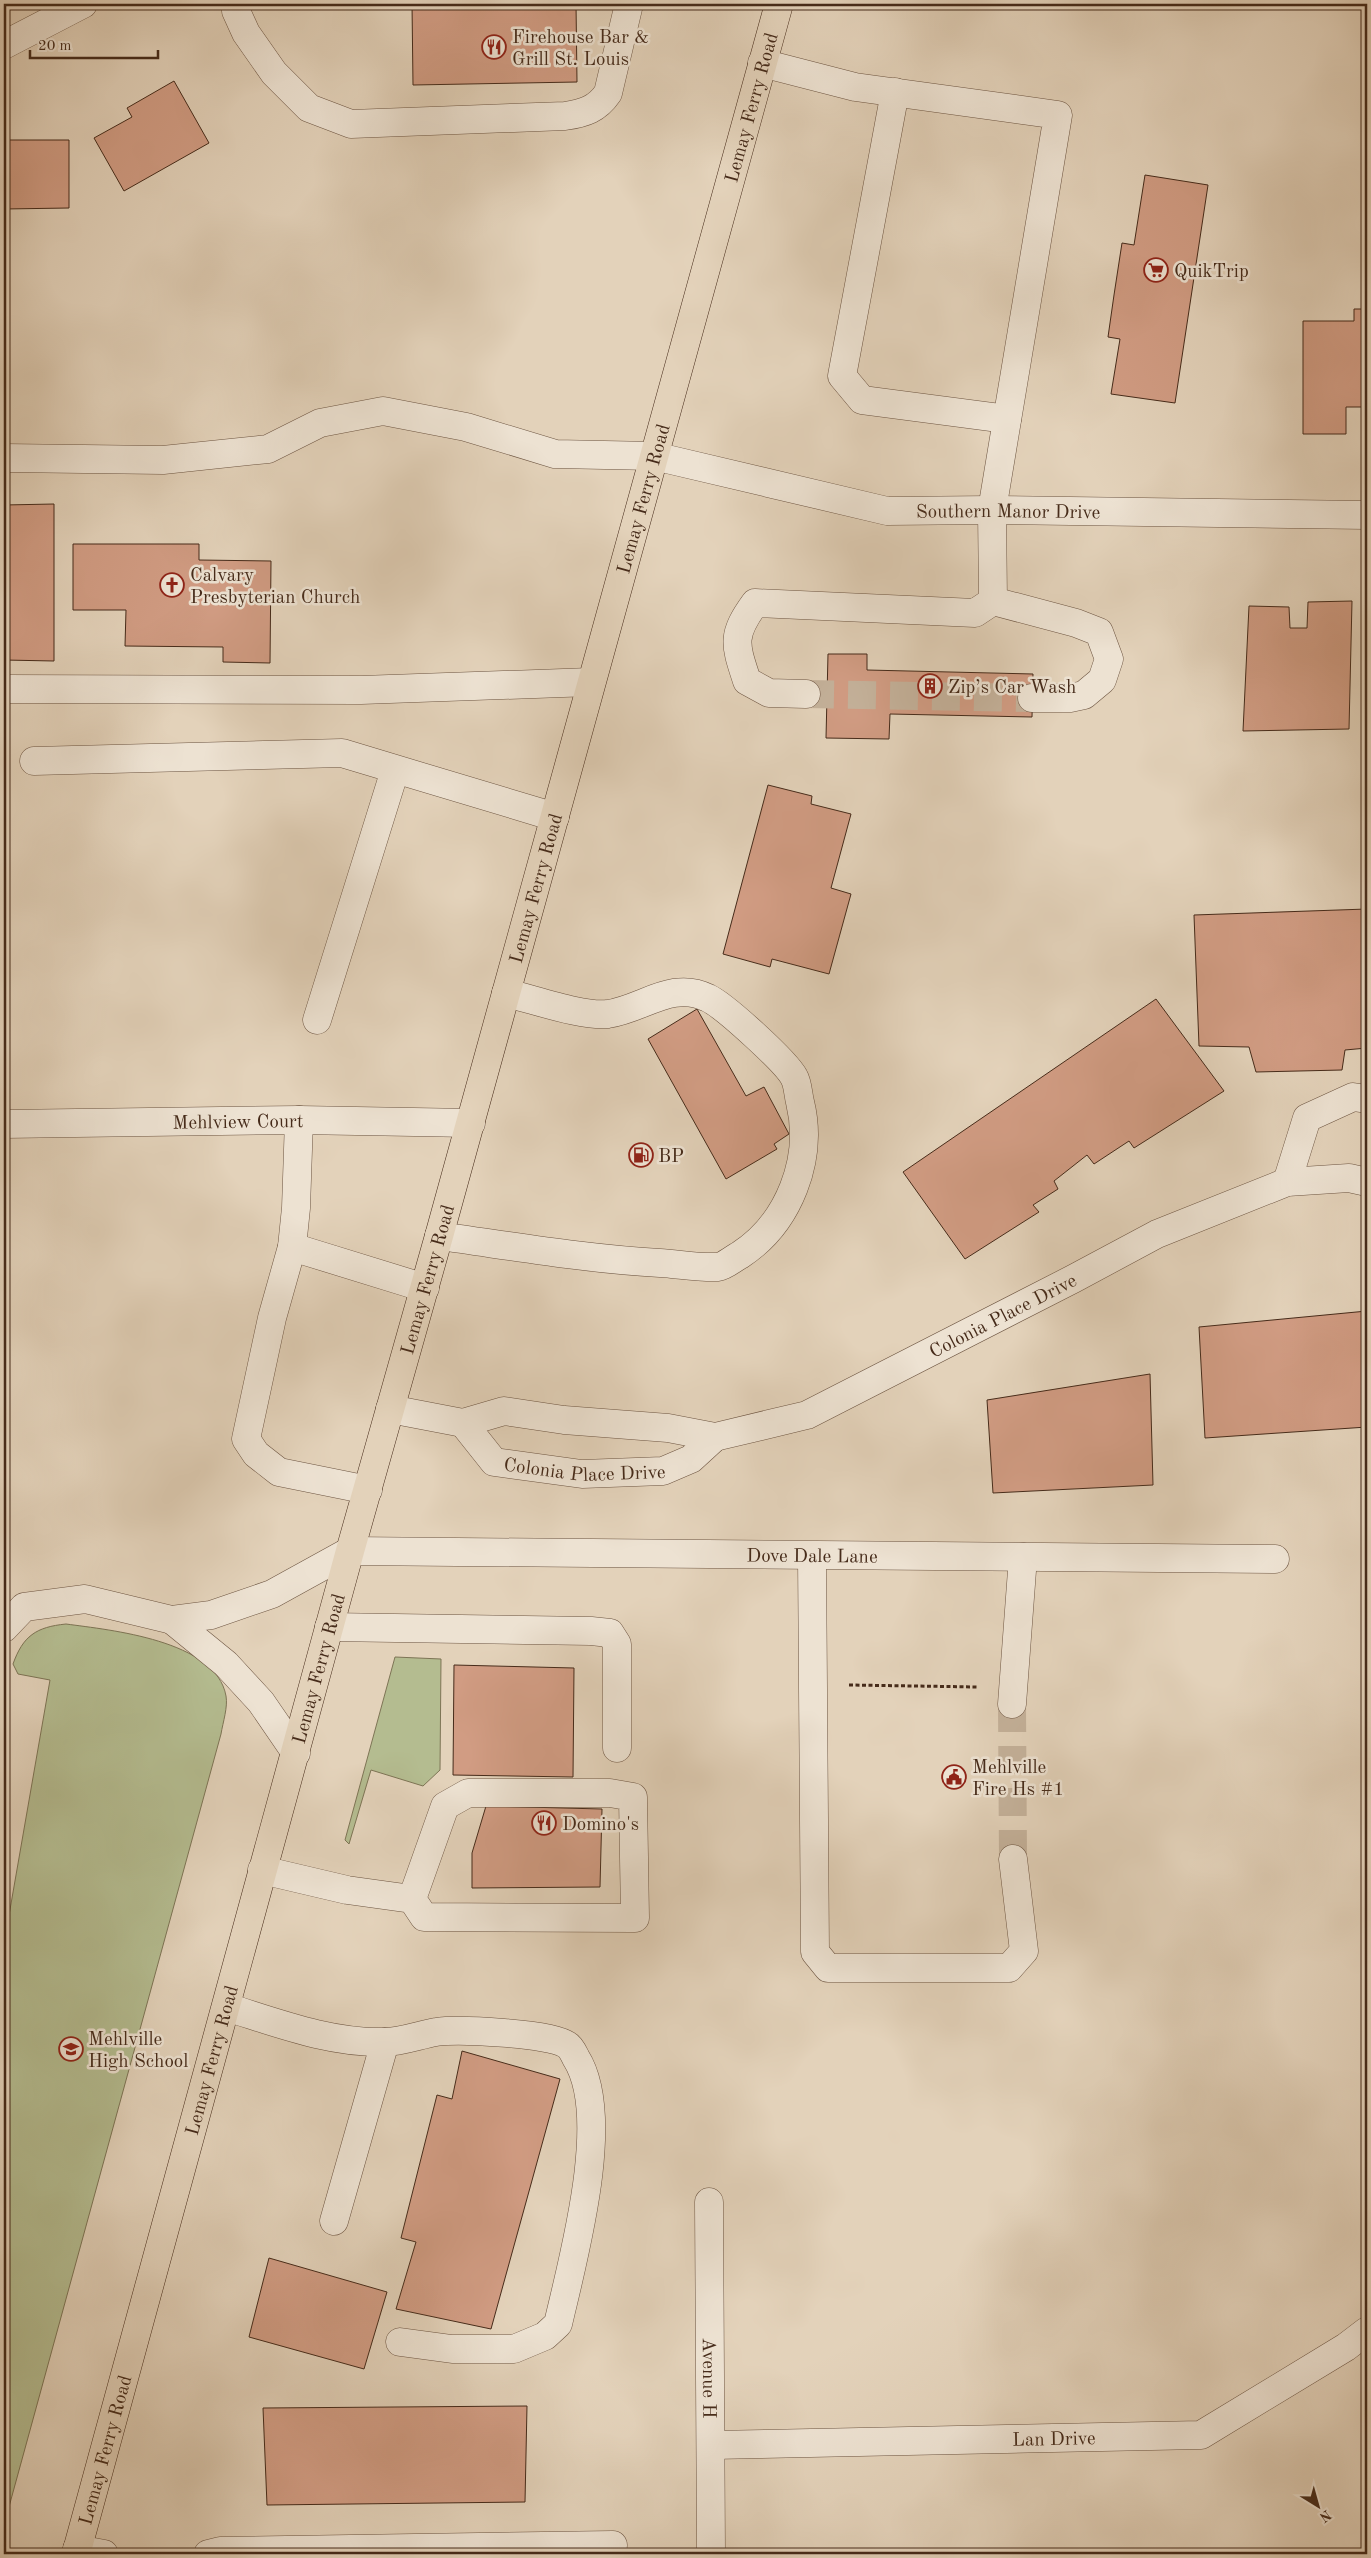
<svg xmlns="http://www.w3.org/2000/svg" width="1371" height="2558" font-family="'Old Standard TT',serif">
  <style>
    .green { fill: #b4bc90; stroke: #7d7455 }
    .building { fill: #d19c83; stroke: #462b1a }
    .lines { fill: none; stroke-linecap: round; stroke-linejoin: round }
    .minor-tunnel { stroke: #c4b19a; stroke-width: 28; stroke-dasharray: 28 14; stroke-linecap: butt }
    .minor-casing { stroke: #6d5542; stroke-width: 29 }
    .major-casing { stroke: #462b1a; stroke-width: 29 }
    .path { stroke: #462b1a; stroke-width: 3; stroke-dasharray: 4 2.5; stroke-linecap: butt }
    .minor { stroke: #ede2d2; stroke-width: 28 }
    .major { stroke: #e3d2ba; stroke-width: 28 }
    .labels { text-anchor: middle; stroke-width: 5; stroke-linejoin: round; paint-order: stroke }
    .poi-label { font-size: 19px; fill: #462b1a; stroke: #ede2d2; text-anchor: start }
    .street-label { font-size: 19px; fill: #462b1a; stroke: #ede2d2 }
  </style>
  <rect width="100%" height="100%" fill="#e3d2ba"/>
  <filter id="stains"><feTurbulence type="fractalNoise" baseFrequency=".004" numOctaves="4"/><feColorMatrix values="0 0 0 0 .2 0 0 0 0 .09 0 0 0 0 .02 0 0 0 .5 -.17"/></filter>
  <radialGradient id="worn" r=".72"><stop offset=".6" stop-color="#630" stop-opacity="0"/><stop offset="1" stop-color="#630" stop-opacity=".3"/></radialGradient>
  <path class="green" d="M66,1624C110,1630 216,1640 226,1696C228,1707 223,1722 221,1734L4,2525V1944L50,1680L18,1674L13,1664C23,1636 36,1627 66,1624Z
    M395,1657L441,1659L440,1770L423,1786L371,1770L349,1844L345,1840Z"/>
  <path class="building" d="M412,4H576L577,82L413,85Z
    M174,81L209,143L124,191L94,138L132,117L127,108Z
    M8,140H69V208L4,209V147H8Z
    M1145,175L1208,185L1175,403L1111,394L1120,339L1108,337L1114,295L1122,243L1134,245Z
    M1354,309H1367V437H1364V407H1346V434H1303V321H1354Z
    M54,504V661L4,660V505Z
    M73,544H199V560L271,561L270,663L223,662V647L125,646L126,610H73Z
    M1352,601L1349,729L1243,731L1249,606L1289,607L1290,628H1307L1308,602Z
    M828,654H867V670L1033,674L1032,717L890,714L889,739L826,738Z
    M768,785L812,796L811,804L851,814L831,888L851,894L829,974L772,959L770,967L723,954Z
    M1367,909V1048L1345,1050L1342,1070L1256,1072L1249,1047L1199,1046L1194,915Z
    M1156,999L1224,1091L1134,1148L1129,1141L1094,1164L1087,1155L1054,1181L1058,1189L1033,1205L1039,1212L965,1259L903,1172Z
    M697,1009L746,1096L764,1087L789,1134L774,1144L777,1149L726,1179L648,1039Z
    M1367,1311V1427L1205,1438L1199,1327Z
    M1150,1374L1153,1485L993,1493L987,1400Z
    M454,1665L574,1668L573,1777L453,1775Z
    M486,1806L602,1809L600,1887L472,1888V1853Z
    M462,2051L560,2079L491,2329L396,2309L416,2242L401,2238L437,2095L452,2099Z
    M269,2258L387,2292L364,2369L249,2337Z
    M527,2406L525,2502L267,2505L263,2408Z"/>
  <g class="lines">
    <path class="minor-tunnel" d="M806,694L1032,698
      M1012,1704L1013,1859"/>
    <g class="minor-casing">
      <g id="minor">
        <path d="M238,4L236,11L246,33L274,73L309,108L351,124L565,116C585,113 597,109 608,93L629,4"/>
        <path d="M4,45L83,4"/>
        <path d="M762,63L855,87L1058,115L992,510L993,601L975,613L755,603C731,636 735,644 747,681L769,693L806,694"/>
        <path d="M895,92L842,376L862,400L1007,419"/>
        <path id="s1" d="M4,458L163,460L268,449L320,423L383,411L466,427L555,454L654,456L887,511L992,510L1367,515"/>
        <path d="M993,601L1076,623L1099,632L1109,659L1102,680L1084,695L1070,698H1032"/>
        <path d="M4,689L361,690L591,682"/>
        <path d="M34,761L342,753L555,817"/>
        <path d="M317,1020L395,770"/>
        <path d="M299,1120L296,1208L292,1247L425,1288"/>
        <path id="s2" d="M4,1124L299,1120L471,1123"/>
        <path d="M1287,1182L1307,1118L1353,1097L1367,1099"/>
        <path d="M439,1236C512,1246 586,1259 660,1263C678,1264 699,1268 718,1267C725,1266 734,1258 740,1255C789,1223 814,1159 800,1102C798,1094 798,1084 794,1077C786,1062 725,1006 708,998C672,980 643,1009 608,1014C582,1017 533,999 506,993"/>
        <path d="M292,1247L272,1318L246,1439L256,1454L279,1472L368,1490"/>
        <path id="s3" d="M390,1409L463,1423L504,1411L564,1420L668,1428L715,1437L807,1415L1073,1279L1157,1234L1287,1182L1349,1178L1367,1182"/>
        <path id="s4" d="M463,1423L494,1462L582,1474L663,1471L691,1459L715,1437"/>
        <path d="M812,1556L815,1952L828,1968H1009L1024,1951L1013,1859"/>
        <path d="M172,1620L226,1664L261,1702L296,1753"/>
        <path d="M329,1627L591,1631L610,1633L617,1644V1748"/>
        <path id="s5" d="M4,1628L24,1607L85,1599L172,1620L211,1615L272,1594L350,1551L1275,1559"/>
        <path d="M1012,1704L1023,1557"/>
        <path d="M262,1870L347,1890L412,1899L424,1917L635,1918L633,1797L610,1793H468L445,1806L412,1899"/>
        <path d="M226,2007C278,2023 329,2043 384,2042C401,2042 419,2035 436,2032C458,2029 551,2033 567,2045C571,2047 574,2054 576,2058C613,2116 573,2259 558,2324L545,2336L514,2349H452L400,2342"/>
        <path id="s6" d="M709,2202L711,2554"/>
        <path d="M334,2221L385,2042"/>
        <path id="s7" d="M712,2445L1201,2435L1346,2347L1367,2331"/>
        <path d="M77,2549L104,2554"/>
        <path d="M208,2554L220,2551L613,2545L612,2554"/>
      </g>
    </g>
    <g class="major-casing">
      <g id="major">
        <path id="s8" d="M76,2554L350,1551L439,1236L779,4"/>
      </g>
    </g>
    <path class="path" d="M849,1685L978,1687"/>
    <use href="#minor" class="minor"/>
    <use href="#major" class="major"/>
  </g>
  <defs>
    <g id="restaurant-ring" transform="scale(1.25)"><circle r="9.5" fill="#ede2d2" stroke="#8f2418" stroke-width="1.5"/><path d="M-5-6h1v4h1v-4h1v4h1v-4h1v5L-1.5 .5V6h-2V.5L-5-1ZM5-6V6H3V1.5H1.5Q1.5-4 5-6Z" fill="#8f2418"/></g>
    <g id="supermarket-ring" transform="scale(1.25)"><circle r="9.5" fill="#ede2d2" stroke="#8f2418" stroke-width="1.5"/><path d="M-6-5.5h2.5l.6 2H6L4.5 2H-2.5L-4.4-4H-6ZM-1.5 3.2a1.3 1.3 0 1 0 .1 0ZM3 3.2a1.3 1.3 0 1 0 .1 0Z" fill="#8f2418"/></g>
    <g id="church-ring" transform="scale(1.25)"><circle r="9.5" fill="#ede2d2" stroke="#8f2418" stroke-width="1.5"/><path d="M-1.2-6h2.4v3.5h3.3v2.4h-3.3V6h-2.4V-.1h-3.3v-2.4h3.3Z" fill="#8f2418"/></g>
    <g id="building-ring" transform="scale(1.25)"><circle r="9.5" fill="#ede2d2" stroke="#8f2418" stroke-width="1.5"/><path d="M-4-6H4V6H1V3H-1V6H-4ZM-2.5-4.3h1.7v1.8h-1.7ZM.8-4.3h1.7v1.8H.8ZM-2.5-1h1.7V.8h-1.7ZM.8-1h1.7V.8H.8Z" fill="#8f2418"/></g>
    <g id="fuel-ring" transform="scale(1.25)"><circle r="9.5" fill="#ede2d2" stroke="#8f2418" stroke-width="1.5"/><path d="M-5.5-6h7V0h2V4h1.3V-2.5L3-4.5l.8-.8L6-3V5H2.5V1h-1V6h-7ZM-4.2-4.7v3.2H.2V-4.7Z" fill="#8f2418"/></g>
    <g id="civic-ring" transform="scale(1.25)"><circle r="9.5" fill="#ede2d2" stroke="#8f2418" stroke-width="1.5"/><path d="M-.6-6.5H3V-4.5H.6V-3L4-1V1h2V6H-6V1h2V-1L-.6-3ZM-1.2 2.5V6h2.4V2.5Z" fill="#8f2418"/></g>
    <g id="school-ring" transform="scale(1.25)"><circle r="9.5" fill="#ede2d2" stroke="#8f2418" stroke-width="1.5"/><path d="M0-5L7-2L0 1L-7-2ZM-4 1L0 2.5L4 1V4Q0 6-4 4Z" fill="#8f2418"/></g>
  </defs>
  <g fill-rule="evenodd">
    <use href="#restaurant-ring" x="494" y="47"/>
    <use href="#supermarket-ring" x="1156" y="270"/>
    <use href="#church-ring" x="172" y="585"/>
    <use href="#building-ring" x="930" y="686"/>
    <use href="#fuel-ring" x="641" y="1155"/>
    <use href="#civic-ring" x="954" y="1777"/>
    <use href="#restaurant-ring" x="544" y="1823"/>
    <use href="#school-ring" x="71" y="2049"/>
  </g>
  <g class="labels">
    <g class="poi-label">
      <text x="512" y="43">Firehouse Bar &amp;<tspan x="512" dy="22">Grill St. Louis</tspan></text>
      <text x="1174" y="277">QuikTrip</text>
      <text x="190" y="581">Calvary<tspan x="190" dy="22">Presbyterian Church</tspan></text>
      <text x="948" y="693">Zip’s Car Wash</text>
      <text x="658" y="1162">BP</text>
      <text x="972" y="1773">Mehlville<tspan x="972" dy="22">Fire Hs #1</tspan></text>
      <text x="562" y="1830">Domino's</text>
      <text x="88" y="2045">Mehlville<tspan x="88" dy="22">High School</tspan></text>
    </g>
    <g class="street-label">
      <text dy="7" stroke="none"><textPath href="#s8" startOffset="2538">Lemay Ferry Road</textPath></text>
      <text dy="7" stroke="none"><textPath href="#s8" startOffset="2132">Lemay Ferry Road</textPath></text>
      <text dy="7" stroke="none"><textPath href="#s1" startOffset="1024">Southern Manor Drive</textPath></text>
      <text dy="7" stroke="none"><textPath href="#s8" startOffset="1728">Lemay Ferry Road</textPath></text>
      <text dy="7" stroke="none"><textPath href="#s2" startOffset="234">Mehlview Court</textPath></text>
      <text dy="7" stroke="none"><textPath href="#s8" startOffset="1322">Lemay Ferry Road</textPath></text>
      <text dy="7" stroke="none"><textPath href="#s3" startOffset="644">Colonia Place Drive</textPath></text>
      <text dy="7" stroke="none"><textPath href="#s4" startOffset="141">Colonia Place Drive</textPath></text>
      <text dy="7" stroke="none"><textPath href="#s5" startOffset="835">Dove Dale Lane</textPath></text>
      <text dy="7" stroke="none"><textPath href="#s8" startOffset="918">Lemay Ferry Road</textPath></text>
      <text dy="7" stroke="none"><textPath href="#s8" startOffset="512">Lemay Ferry Road</textPath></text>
      <text dy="7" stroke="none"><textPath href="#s6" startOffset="176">Avenue H</textPath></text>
      <text dy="7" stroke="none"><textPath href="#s7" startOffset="342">Lan Drive</textPath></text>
      <text dy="7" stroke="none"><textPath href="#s8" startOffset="108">Lemay Ferry Road</textPath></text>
    </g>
  </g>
  <rect width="1371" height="2558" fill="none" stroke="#e3d2ba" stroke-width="20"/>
  <rect x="5" y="5" width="1361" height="2548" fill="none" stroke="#462b1a" stroke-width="2.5"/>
  <rect x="10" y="10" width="1351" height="2538" fill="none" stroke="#462b1a"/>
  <g transform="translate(1318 2506) rotate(143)" stroke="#ede2d2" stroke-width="4" paint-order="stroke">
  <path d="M0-4L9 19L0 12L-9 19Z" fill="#462b1a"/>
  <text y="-8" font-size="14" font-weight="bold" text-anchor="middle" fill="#462b1a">N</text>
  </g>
  <path d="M30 50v8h128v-8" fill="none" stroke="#462b1a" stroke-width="2.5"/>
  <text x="38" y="50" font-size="15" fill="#462b1a" stroke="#ede2d2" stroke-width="4" paint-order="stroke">20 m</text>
  <rect width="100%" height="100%" filter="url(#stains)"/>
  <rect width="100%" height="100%" fill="url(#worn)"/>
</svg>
